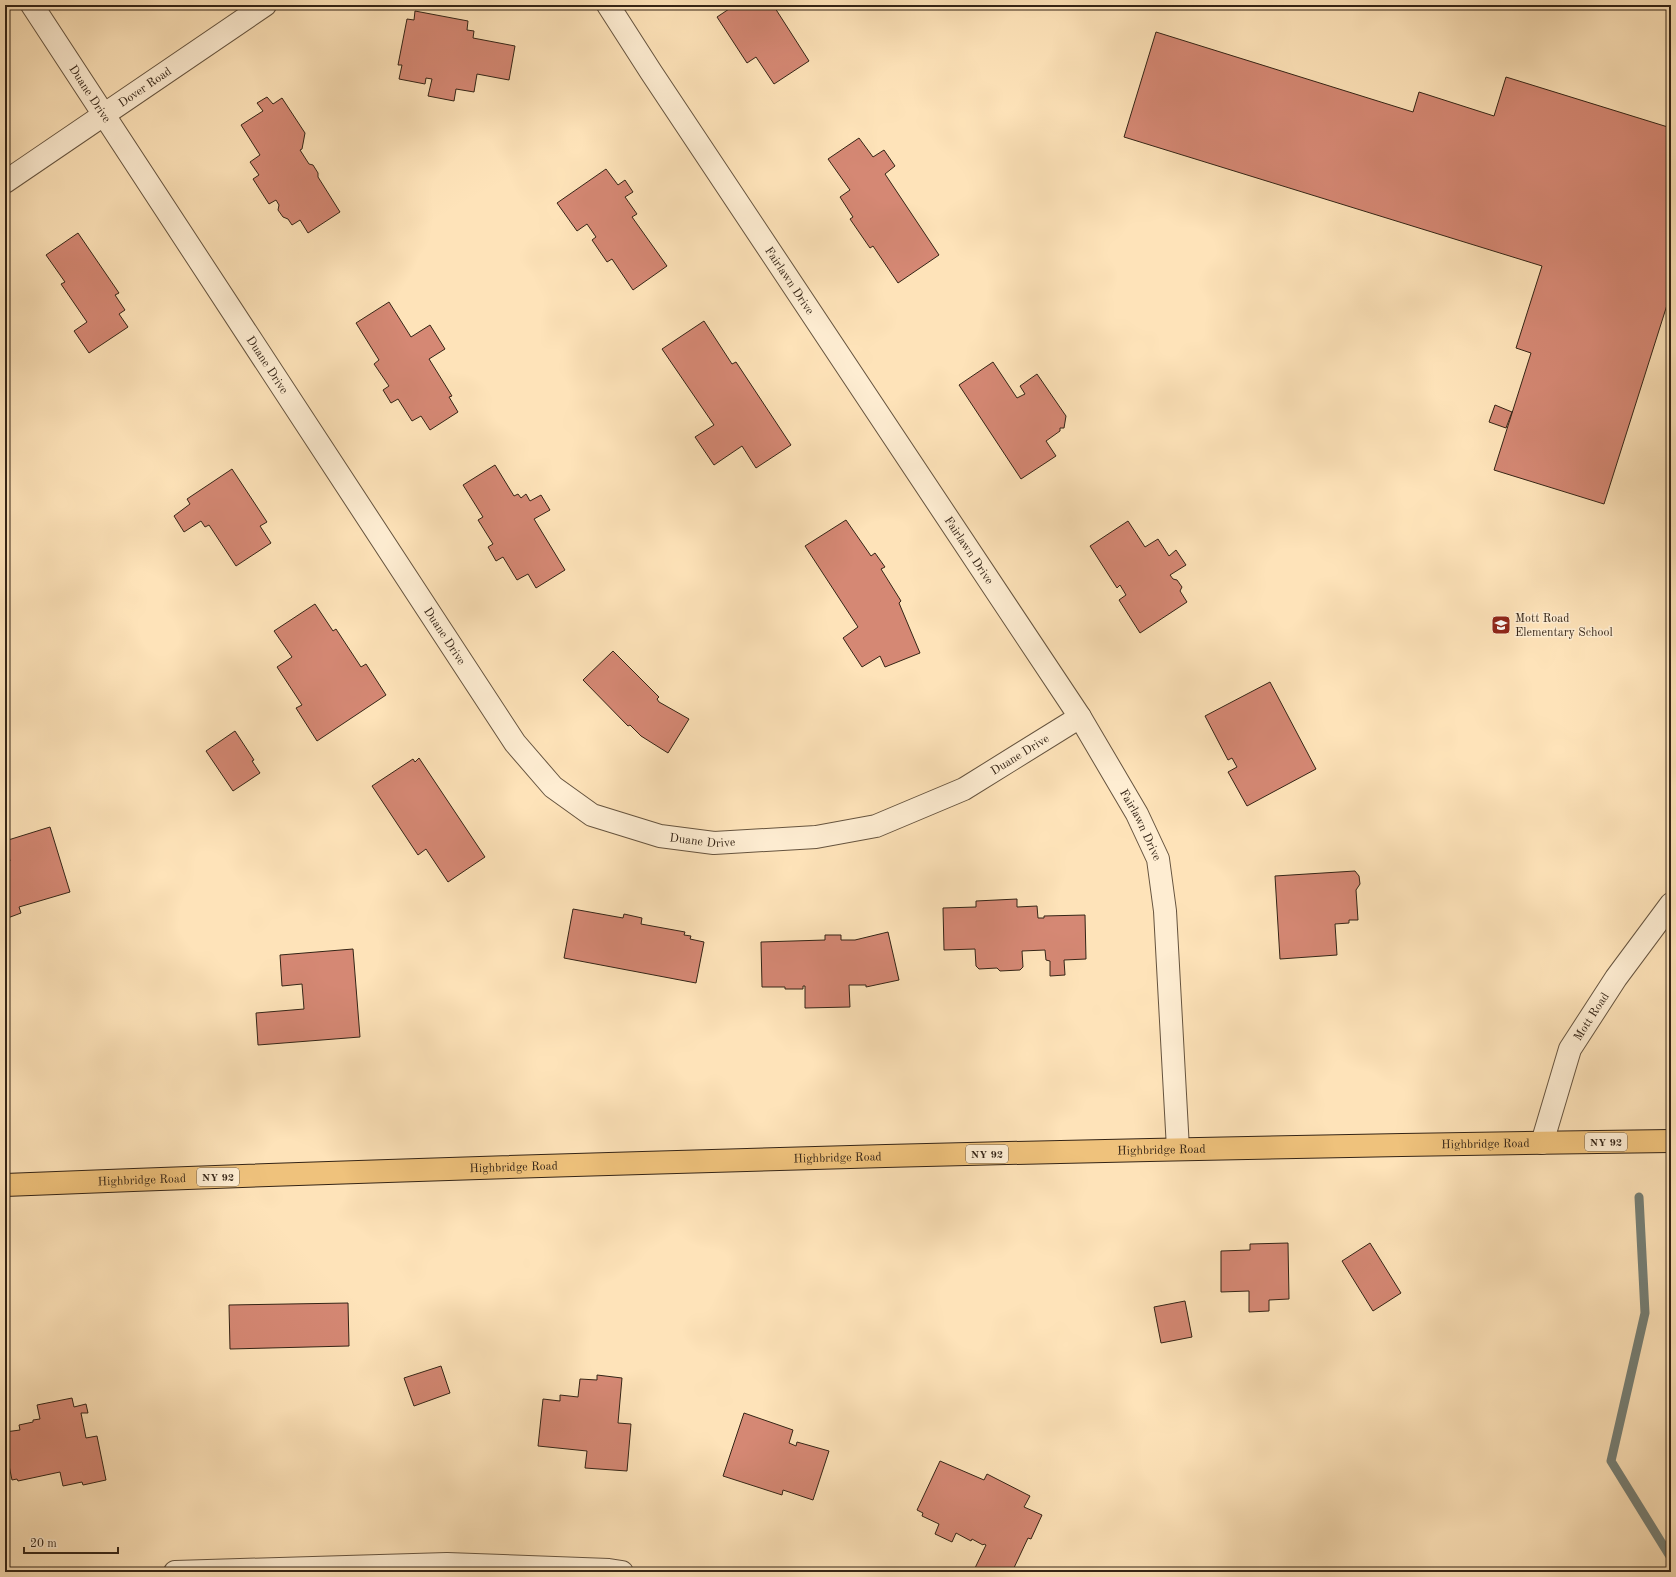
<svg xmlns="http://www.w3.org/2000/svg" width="1676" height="1577" font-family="'Old Standard TT',serif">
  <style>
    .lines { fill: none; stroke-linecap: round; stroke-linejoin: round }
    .stream { stroke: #768077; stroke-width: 9 }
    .building { fill: #d58874; stroke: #342416 }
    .street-casing { stroke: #66543f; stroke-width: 24 }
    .highway-casing { stroke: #342416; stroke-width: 24 }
    .street { stroke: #feedd2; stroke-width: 22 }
    .highway { stroke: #efc27c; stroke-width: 22 }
    .labels { text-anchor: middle; stroke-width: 3; stroke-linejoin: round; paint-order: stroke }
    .shield { fill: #feedd2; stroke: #71604e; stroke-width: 1 }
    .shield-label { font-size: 11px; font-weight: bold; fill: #342416 }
    .street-label { font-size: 12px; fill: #342416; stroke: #feedd2 }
    .poi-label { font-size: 12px; fill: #342416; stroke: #feedd2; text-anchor: start }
  </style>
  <rect width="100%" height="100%" fill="#fee3b9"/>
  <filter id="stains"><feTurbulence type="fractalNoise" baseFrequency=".005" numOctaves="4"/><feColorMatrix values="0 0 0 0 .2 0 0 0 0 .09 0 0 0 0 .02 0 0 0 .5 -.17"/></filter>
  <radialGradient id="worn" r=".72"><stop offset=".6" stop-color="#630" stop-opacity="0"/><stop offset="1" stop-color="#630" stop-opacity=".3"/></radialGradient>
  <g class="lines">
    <path class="stream" d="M1639,1197L1645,1313L1611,1461L1671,1558"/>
  </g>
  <path class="building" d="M735,5H780L775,8L809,61L774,84L756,57L747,63L717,17Z
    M415,11L468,21L467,30L474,31L473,38L515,46L509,80L477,74L474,92L456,89L454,101L428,96L432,79L426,78L425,84L399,79L402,65H398L407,19L414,20Z
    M1156,32L1413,112L1419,92L1494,116L1506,77L1671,128V306L1667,305L1604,504L1494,470L1531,353L1516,348L1542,266L1124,137Z
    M267,97L273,104L282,98L305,133L302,149L300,150L309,164L313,165L318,173V177L340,212L308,233L300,220L292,225L288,219L283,217L278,210L279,205L276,200L269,204L253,179L259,175L250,162L260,155L241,125L263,111L257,103Z
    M859,138L873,157L884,150L895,166L885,174L939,255L898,283L873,246L870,248L850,219L853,217L840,197L850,190L828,159Z
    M606,169L618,185L625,180L633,192L625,197L637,214L632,217L667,266L633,290L612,259L607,262L592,240L596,237L587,224L577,231L557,203Z
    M78,233L119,293L115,295L125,310L119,314L128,327L89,353L74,331L87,322L61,284L65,282L46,255Z
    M389,302L411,337L430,325L445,349L429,359L452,396L449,397L458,412L430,430L421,416L412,421L398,399L391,403L383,390L389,386L374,364L379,360L356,323Z
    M704,321L732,364L736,362L791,445L756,468L742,446L714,465L695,437L714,425L662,349Z
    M993,362L1017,398L1025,394L1020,386L1037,374L1066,416L1064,428H1060V431L1046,441L1056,456L1021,479L959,385Z
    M1495,405L1512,412L1506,428L1489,422Z
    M495,465L514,496L518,494L521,498L526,494L530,501L541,495L550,510L534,519L565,570L536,588L528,574L517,580L503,557L496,561L488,547L493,544L478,520L483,517L463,485Z
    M232,469L267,522L260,526L271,543L236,566L209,525L205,527L201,521L184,532L174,516L190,504L187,499Z
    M846,520L871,556L875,553L885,567L881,569L901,601L899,603L920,653L885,667L880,656L862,667L843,638L858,627L805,546Z
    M1128,521L1145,547L1158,539L1169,556L1176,550L1186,565L1170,575L1173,579L1177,580L1182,587L1180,591L1187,602L1140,633L1119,600L1126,595L1120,585L1117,588L1090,546Z
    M315,604L333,631L336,629L361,667L366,664L386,695L317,741L296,708L302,705L277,667L292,657L274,631Z
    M613,651L659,697L657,699L659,702L689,719L668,753L641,736L630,725L628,726L583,680Z
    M1270,682L1316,769L1247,806L1228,772L1237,767L1232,758L1228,760L1205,716Z
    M235,731L254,760L252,761L260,773L233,791L206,751Z
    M419,758L485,857L448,882L426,849L418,855L372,786L413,759L415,762Z
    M50,827L70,892L19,907L21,913L5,919V863L10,861L5,841Z
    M1355,871L1359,876L1360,884L1356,890L1358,920H1349V923L1335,924L1337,955L1280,959L1275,876Z
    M1017,899V907L1037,906L1038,918H1044V916L1085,915L1086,959L1064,960L1065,975L1050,976V961L1046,960L1045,950L1022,951L1023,967L1020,970L1000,971L997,968L979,969L976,966L975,949L944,950L943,908L976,907V901Z
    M573,909L623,918L624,914L642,918L641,924L685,932L684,935L691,936L690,939L704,942L696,983L564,958Z
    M888,932L899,980L866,987V985H849L850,1007L805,1008V986H803V989H785V987H762L761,942L825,940V935H841V940H855Z
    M353,949L360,1037L258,1045L256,1013L304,1009L302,984L282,986L280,955Z
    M1288,1243L1289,1299L1269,1300V1311L1249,1312V1291L1221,1292V1251L1250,1250V1244Z
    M1370,1243L1401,1293L1373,1311L1342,1261Z
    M1185,1301L1192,1337L1161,1343L1154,1307Z
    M348,1303L349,1346L230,1349L229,1305Z
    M441,1366L450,1393L414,1406L404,1378Z
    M597,1375L622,1378L618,1423L631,1424L627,1471L585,1468L587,1451L538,1446L543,1399L560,1401V1395L578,1397L580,1379L597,1380Z
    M72,1398L74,1407L86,1404L88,1413H81L86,1438L97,1436L106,1480L83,1485L82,1482L63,1486L60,1472L18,1481L17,1479L12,1480L5,1446V1432L20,1430L19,1425L33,1422V1420L40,1419L37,1405Z
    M744,1413L793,1430L789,1443L796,1446L797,1442L829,1451L813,1500L783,1490L782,1495L723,1476Z
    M940,1461L984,1480L987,1474L1030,1496L1024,1507L1042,1515L1031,1539L1028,1538L1012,1572H983L975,1568L986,1545L984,1544L983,1545L972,1539L971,1541L956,1533L952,1542L935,1534L939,1524L922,1516L923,1513L917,1510Z"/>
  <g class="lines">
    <g class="street-casing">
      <g id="street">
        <path id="s1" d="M32,5L515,743L553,787L592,815L660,836L714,843L816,837L876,826L964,789L1080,717"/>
        <path id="s2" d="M608,5L651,72L1080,717L1137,814L1158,859L1165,911L1178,1149"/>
        <path id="s3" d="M5,182L265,5"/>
        <path id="s4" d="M1542,1143L1570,1049L1616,978L1671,904"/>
        <path d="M175,1572L447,1564L609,1570L622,1572"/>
      </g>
    </g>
    <g class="highway-casing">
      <g id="highway">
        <path id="s5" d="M5,1185C560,1163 1116,1148 1671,1141"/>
      </g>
    </g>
    <use href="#street" class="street"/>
    <use href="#highway" class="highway"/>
  </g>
  <defs>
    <g id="school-square" transform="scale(1)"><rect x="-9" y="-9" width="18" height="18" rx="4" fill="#8f2418" stroke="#feedd2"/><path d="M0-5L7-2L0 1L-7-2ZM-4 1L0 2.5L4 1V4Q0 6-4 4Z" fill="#fff"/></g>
  </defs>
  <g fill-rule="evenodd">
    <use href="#school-square" x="1501" y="625"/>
  </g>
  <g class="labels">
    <g class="shield">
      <rect x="1585" y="1133" width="42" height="18" rx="3"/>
      <rect x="966" y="1145" width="42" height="18" rx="3"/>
      <rect x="197" y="1168" width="42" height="18" rx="3"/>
    </g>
    <g class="shield-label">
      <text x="1606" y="1146">NY 92</text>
      <text x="987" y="1158">NY 92</text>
      <text x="218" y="1181">NY 92</text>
    </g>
    <g class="street-label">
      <text dy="4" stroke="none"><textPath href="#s3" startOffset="169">Dover Road</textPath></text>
      <text dy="4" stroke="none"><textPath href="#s1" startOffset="106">Duane Drive</textPath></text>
      <text dy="4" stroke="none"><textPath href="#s2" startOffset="330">Fairlawn Drive</textPath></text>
      <text dy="4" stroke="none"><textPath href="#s1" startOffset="430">Duane Drive</textPath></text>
      <text dy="4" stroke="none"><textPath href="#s2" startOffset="654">Fairlawn Drive</textPath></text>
      <text dy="4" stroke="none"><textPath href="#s1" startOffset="754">Duane Drive</textPath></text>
      <text dy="4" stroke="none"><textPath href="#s1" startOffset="1438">Duane Drive</textPath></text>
      <text dy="4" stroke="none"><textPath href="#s2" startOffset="978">Fairlawn Drive</textPath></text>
      <text dy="4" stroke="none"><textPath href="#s1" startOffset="1102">Duane Drive</textPath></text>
      <text dy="4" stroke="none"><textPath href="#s4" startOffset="137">Mott Road</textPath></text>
      <text dy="4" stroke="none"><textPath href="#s5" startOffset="1481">Highbridge Road</textPath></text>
      <text dy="4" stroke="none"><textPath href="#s5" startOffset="1157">Highbridge Road</textPath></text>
      <text dy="4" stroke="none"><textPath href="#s5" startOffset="833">Highbridge Road</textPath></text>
      <text dy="4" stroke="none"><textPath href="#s5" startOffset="509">Highbridge Road</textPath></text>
      <text dy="4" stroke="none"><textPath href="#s5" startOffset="137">Highbridge Road</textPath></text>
    </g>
    <g class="poi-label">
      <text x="1515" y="622">Mott Road<tspan x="1515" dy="14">Elementary School</tspan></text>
    </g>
  </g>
  <rect width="1676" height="1577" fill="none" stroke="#fee3b9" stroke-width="20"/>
  <rect x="6" y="6" width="1664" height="1565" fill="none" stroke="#342416" stroke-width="2"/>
  <rect x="10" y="10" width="1656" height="1557" fill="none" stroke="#342416"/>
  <path d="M24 1547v6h94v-6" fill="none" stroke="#342416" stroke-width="2"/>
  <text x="30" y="1547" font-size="12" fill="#342416" stroke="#feedd2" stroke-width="3" paint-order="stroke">20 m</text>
  <rect width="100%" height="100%" filter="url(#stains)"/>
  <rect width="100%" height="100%" fill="url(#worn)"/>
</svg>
